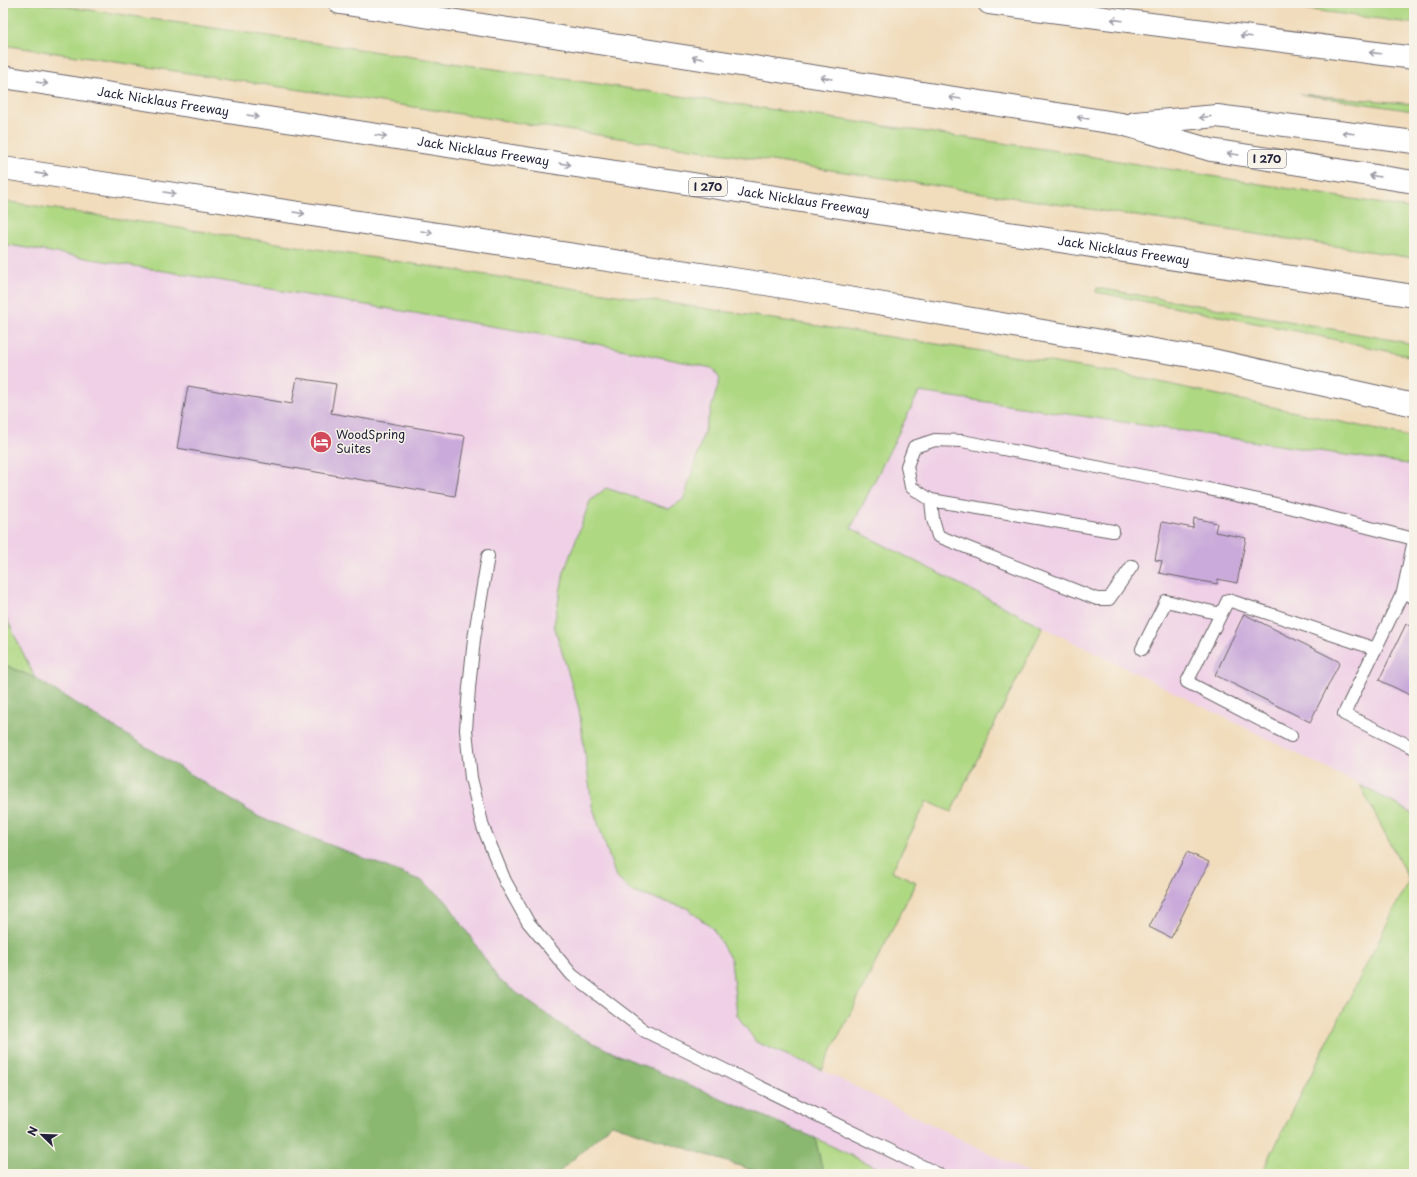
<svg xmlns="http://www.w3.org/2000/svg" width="1417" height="1177" font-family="'Playpen Sans',sans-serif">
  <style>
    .built { fill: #efd0e6 }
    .green { fill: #afd883; stroke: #687d5f }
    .forest { fill: #8bb871; stroke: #566d56 }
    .building { fill: #caaada }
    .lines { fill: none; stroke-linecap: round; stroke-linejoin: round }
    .service-casing { stroke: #6a6368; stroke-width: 14 }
    .motorway-casing { stroke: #6a6368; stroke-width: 24 }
    .service { stroke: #fff; stroke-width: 12 }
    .motorway { stroke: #fff; stroke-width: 22 }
    .oneway { stroke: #9c9ca7 }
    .labels { text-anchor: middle; stroke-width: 3; stroke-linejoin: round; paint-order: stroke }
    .shield { fill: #f7f3e8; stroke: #62616f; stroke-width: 1 }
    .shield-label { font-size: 11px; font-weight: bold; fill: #22223b }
    .street-label { font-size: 12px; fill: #22223b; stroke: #f7f3e8 }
    .poi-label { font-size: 12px; fill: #22223b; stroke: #f7f3e8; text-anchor: start }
  </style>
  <rect width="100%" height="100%" fill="#f7f3e8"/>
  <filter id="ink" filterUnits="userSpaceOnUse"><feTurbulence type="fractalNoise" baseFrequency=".025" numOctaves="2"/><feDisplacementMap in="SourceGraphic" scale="8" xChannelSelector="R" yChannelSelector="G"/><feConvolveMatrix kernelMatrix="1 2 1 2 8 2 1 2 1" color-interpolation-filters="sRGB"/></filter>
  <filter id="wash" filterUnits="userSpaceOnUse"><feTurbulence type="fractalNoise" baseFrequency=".012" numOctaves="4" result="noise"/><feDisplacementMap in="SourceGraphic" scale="16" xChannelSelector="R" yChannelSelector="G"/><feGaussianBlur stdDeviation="0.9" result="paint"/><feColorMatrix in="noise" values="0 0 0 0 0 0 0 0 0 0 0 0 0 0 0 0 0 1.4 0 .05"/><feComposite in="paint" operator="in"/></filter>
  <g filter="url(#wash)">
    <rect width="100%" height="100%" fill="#f1dcbb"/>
    <path class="built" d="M3,244L592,343L712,368L720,379L684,499L669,509L606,488L590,501L564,572L554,625L579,709L592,805L632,892L687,908L713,929L731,960L737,1015L756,1042L822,1070L1031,1174H889L815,1138L614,1053L571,1032L499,980L447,902L422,881L259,817L35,678L3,611Z
      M919,392L1414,465V814L1360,785L1043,627L851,528Z"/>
    <path class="green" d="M3,3H42L1057,151L1414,209V258L3,45Z
      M1260,3H1414V23H1409Z
      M1299,94L1414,104V111Z
      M3,201L982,351L1123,374L1414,438V465L919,392L851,528L1043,627L951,812L927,801L892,871L916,882L822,1070L756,1042L737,1015L731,960L713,929L687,908L632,892L616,877L592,805L579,709L554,625L564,572L590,501L606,488L669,509L684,499L720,379L712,368L592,343L3,244Z
      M1097,288L1250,314L1414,344V357L1291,330L1096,292Z
      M3,611L35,678L3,664Z
      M1360,785L1414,814V1174H1261L1409,880Z
      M815,1138L889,1174H821L823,1171Z"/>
    <path class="forest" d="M3,664L35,678L259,817L422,881L447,902L499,980L571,1032L614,1053L815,1138L823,1171L821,1174H764L612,1124L557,1174H3Z"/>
    <g id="blocks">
      <path class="building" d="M297,378L336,384L331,413L465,436L455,496L177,448L188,386L292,404Z
        M1194,518L1217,523L1215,532L1246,538L1237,583L1218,579L1217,584L1159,573L1162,561L1155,560L1162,522L1193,528Z
        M1244,614L1340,662L1310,722L1215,675Z
        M1406,624L1414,628V697L1379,680Z
        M1187,852L1209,862L1171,938L1149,927Z"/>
    </g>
  </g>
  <g filter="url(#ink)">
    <use href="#blocks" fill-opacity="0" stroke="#6a6368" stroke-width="1"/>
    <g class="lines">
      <g class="service-casing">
        <path id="service" d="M931,500L933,519L938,536L1097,599H1109L1132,566
          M1113,531L931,500L911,487L907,466L914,447L935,440L962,441L1195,486L1285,506L1414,539
          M1414,540L1403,592L1344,714L1414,748
          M488,556L474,639L469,688L466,730L471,778L483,827L505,881L528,922L572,975L645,1031L938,1174
          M1403,592L1414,598
          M1142,649L1166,601L1221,614
          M1291,736L1187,682L1228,600L1376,649"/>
      </g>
      <g class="motorway-casing">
        <g id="motorway">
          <path d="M340,3L1122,124L1211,150L1414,182"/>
          <path d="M989,3L1414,58"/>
          <path id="s1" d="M3,77L1414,296"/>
          <path d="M1135,123L1217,116L1414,142"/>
          <path d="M3,168L766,284L1208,359L1414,405"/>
        </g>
      </g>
      <use href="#service" class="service"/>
      <use href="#motorway" class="motorway"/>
    </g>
    <defs><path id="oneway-shaft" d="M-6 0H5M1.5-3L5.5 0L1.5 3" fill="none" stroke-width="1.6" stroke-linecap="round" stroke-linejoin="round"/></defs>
    <g class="oneway">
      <use href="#oneway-shaft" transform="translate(1117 20) rotate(-173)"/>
      <use href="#oneway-shaft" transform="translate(1246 36) rotate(-173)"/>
      <use href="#oneway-shaft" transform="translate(1375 53) rotate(-173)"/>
      <use href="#oneway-shaft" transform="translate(698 58) rotate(-171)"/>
      <use href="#oneway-shaft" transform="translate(826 78) rotate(-171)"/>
      <use href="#oneway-shaft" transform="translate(42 83) rotate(9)"/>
      <use href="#oneway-shaft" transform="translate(955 98) rotate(-171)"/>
      <use href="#oneway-shaft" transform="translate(253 116) rotate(9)"/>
      <use href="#oneway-shaft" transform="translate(1205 117) rotate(175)"/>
      <use href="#oneway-shaft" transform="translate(1083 118) rotate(-171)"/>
      <use href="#oneway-shaft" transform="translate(1348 133) rotate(-173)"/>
      <use href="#oneway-shaft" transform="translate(381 136) rotate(9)"/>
      <use href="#oneway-shaft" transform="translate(1233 154) rotate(-171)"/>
      <use href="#oneway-shaft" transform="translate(565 164) rotate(9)"/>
      <use href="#oneway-shaft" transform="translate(42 174) rotate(8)"/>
      <use href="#oneway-shaft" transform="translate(1375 176) rotate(-171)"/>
      <use href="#oneway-shaft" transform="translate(170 193) rotate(9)"/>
      <use href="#oneway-shaft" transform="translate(299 213) rotate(9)"/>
      <use href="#oneway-shaft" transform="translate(427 232) rotate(9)"/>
    </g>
  </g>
  <defs>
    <g id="hotel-disc" transform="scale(1.15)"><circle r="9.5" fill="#d1495b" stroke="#f7f3e8"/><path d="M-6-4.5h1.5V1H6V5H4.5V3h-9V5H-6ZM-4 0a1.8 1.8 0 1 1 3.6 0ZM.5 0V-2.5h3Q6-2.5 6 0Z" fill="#fff"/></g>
  </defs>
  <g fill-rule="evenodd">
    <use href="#hotel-disc" x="321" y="442"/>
  </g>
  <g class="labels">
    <g class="shield">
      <rect x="1248" y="150" width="38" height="18" rx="3"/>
      <rect x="689" y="178" width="38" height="18" rx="3"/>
    </g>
    <g class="shield-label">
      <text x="1267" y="163">I 270</text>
      <text x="708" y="191">I 270</text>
    </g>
    <g class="street-label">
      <text dy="4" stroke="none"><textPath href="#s1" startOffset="162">Jack Nicklaus Freeway</textPath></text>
      <text dy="4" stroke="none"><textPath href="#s1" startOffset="486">Jack Nicklaus Freeway</textPath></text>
      <text dy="4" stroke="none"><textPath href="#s1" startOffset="810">Jack Nicklaus Freeway</textPath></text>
      <text dy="4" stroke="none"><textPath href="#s1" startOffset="1134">Jack Nicklaus Freeway</textPath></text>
    </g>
    <g class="poi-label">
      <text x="336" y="439">WoodSpring<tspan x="336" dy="14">Suites</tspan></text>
    </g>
  </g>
  <rect width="1417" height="1177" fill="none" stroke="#f7f3e8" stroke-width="16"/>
  <g transform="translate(42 1135) rotate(293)" stroke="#f7f3e8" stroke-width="3" paint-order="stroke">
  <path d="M0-3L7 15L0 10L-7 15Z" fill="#22223b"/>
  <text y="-6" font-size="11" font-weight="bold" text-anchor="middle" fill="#22223b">N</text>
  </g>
</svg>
